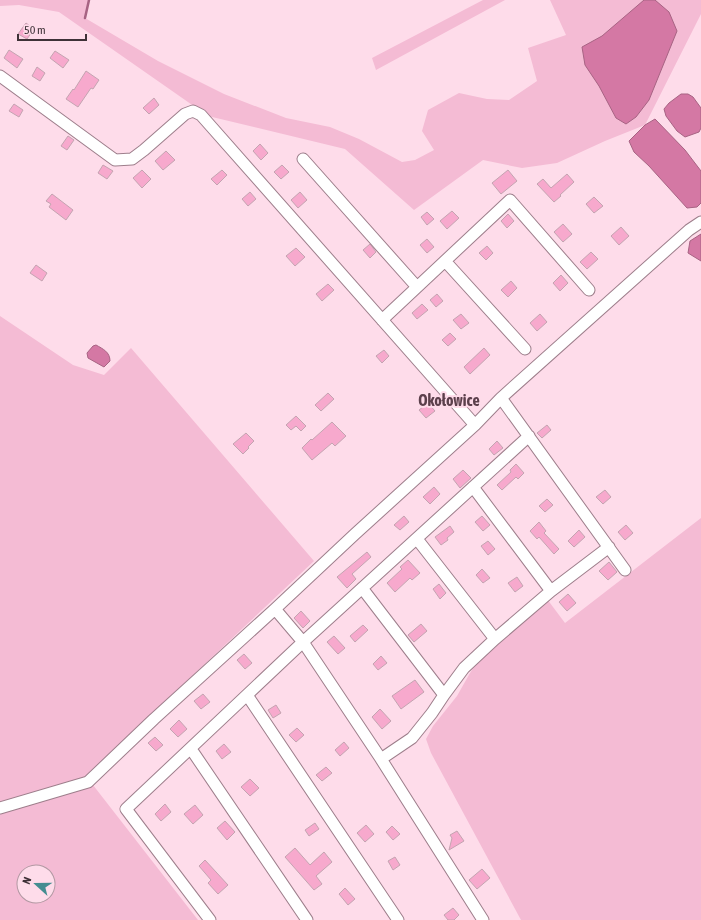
<svg xmlns="http://www.w3.org/2000/svg" width="701" height="920" font-family="'Asap Condensed',sans-serif">
  <style>
    .green { fill: #f4bbd4; fill-rule: evenodd }
    .water { fill: #d478a4; stroke: #a76383 }
    .lines { fill: none; stroke-linecap: round; stroke-linejoin: round }
    .stream { stroke: #a76383; stroke-width: 2.5 }
    .building { fill: #f7a9cd; stroke: #c4a4b1 }
    .minor-casing { stroke: #9d7e8b; stroke-width: 13 }
    .minor { stroke: #fff; stroke-width: 11 }
    .labels { text-anchor: middle; stroke-width: 4; stroke-linejoin: round; paint-order: stroke }
    .quarter-label { font-size: 16px; font-weight: bold; fill: #5c404c; stroke: #fedcea }
  </style>
  <rect width="100%" height="100%" fill="#fedcea"/>
  <path class="green" d="M0,0H89L85,18L158,61L224,94L286,118L330,127L359,139L402,162L415,160L434,150L422,131L428,110L459,93L487,99L509,100L537,81L528,48L566,35L550,0H701V14L645,125L605,141L557,163L522,168L483,160L414,210L345,149L208,116L59,12L19,5L0,6Z
    M483,0H505L376,70L372,58Z
    M0,316L73,365L104,375L131,348L314,561L86,776L198,920H0ZM24,872H48V896H24Z
    M701,518V920H521L431,753L426,739L433,726L457,696L470,673L478,661L547,599L565,623Z"/>
  <path class="water" d="M644,0H655L669,12L677,31L649,100L636,117L626,124L616,118L599,86L585,65L582,47L602,36Z
    M681,94H688L693,97L701,108V128L699,132L685,137L677,131L666,116L664,109L669,103Z
    M655,119L685,150L701,171V203L697,207L687,208L649,166L634,152L629,141L645,125Z
    M701,234V261L688,253L690,241Z
    M96,345C103,349 110,352 110,361L104,367L88,358L87,353L93,346Z"/>
  <g class="lines">
    <path class="stream" d="M85,18L89,0"/>
  </g>
  <path class="building" d="M26,23L34,29L27,39L18,34Z
    M9,50L23,59L17,68L4,58Z
    M55,51L69,60L63,68L50,58Z
    M37,67L45,73L40,81L32,76Z
    M86,71L99,80L93,89L91,88L78,107L66,99L73,89L74,90Z
    M154,98L159,105L149,114L143,108Z
    M14,104L23,110L19,117L9,111Z
    M68,136L74,140L67,150L61,146Z
    M260,144L268,153L261,160L253,151Z
    M166,151L175,160L163,170L155,161Z
    M103,165L113,171L107,179L98,173Z
    M282,165L289,172L281,179L274,172Z
    M142,170L151,179L142,188L133,178Z
    M222,170L227,175L217,185L211,179Z
    M508,170L517,181L501,194L492,183Z
    M567,174L574,182L560,195L561,196L554,202L537,184L543,179L551,188Z
    M250,192L256,199L248,206L242,199Z
    M300,192L307,200L298,208L291,200Z
    M52,194L73,210L66,220L49,207L51,204L46,201Z
    M594,197L603,206L594,213L586,204Z
    M452,211L459,218L447,229L440,221Z
    M427,212L434,219L427,225L421,217Z
    M508,214L514,221L507,228L501,221Z
    M563,224L572,234L563,242L554,232Z
    M621,227L629,236L619,245L611,236Z
    M427,239L434,247L427,253L420,245Z
    M370,244L376,252L370,258L363,250Z
    M487,246L493,253L486,260L479,253Z
    M296,248L305,257L295,266L286,256Z
    M591,252L598,259L587,269L580,262Z
    M36,265L47,273L42,281L30,273Z
    M561,275L568,283L560,291L553,283Z
    M511,281L517,288L508,297L501,290Z
    M328,284L334,290L322,301L316,294Z
    M437,294L443,301L436,307L430,300Z
    M422,304L428,310L417,319L412,313Z
    M461,314L469,323L461,329L453,320Z
    M540,314L547,322L537,331L530,323Z
    M450,333L456,339L448,346L442,340Z
    M484,348L490,355L470,374L464,367Z
    M384,350L389,356L382,363L376,356Z
    M328,393L334,399L321,411L315,405Z
    M428,403L435,411L426,418L419,410Z
    M296,416L306,426L301,431L296,426L291,430L286,425Z
    M332,422L346,436L335,446L332,443L312,460L302,448L311,439L312,440Z
    M547,425L551,430L542,438L537,433Z
    M246,433L254,441L248,447L249,448L243,454L233,444Z
    M497,441L503,448L494,455L489,449Z
    M516,464L524,473L518,479L516,477L502,490L497,485L511,472L510,470Z
    M463,470L471,478L460,488L453,479Z
    M434,487L440,494L430,504L423,497Z
    M605,490L611,497L603,504L596,497Z
    M547,499L553,505L545,512L539,506Z
    M404,516L409,522L400,530L394,525Z
    M482,516L490,525L483,531L475,522Z
    M539,522L546,531L544,533L559,549L554,554L539,537L537,539L530,531Z
    M626,525L633,533L625,540L618,532Z
    M450,526L454,532L447,538L448,540L441,545L435,537Z
    M579,530L585,537L574,547L568,541Z
    M488,541L495,549L488,555L481,546Z
    M367,552L371,557L352,574L356,579L347,588L337,577Z
    M408,560L420,573L412,580L410,578L395,592L387,583L402,569L400,567Z
    M609,562L617,572L608,580L599,571Z
    M482,569L490,578L483,583L476,575Z
    M517,577L523,586L515,592L508,583Z
    M439,584L446,593L440,599L433,589Z
    M568,594L576,603L567,611L559,602Z
    M301,611L310,621L303,628L294,618Z
    M421,624L427,631L414,642L408,635Z
    M363,625L368,630L355,642L350,636Z
    M334,636L345,648L338,654L327,642Z
    M244,654L252,663L245,669L237,660Z
    M381,656L387,663L378,670L373,664Z
    M415,680L424,692L401,709L392,696Z
    M203,694L210,702L201,709L194,701Z
    M276,705L281,713L273,718L268,710Z
    M380,709L391,721L382,729L372,717Z
    M179,720L187,729L178,737L170,729Z
    M297,728L304,735L296,742L289,735Z
    M155,737L163,745L156,751L148,743Z
    M344,742L349,748L340,756L335,750Z
    M224,744L231,752L222,759L216,751Z
    M326,767L332,773L322,781L316,775Z
    M250,779L259,788L250,796L241,787Z
    M165,804L171,812L161,821L155,814Z
    M195,805L203,815L193,824L184,814Z
    M225,821L235,832L227,840L217,828Z
    M315,823L319,829L309,836L305,830Z
    M366,825L374,834L365,842L357,833Z
    M392,826L400,834L393,840L386,832Z
    M457,831L464,841L449,850L452,838L450,835Z
    M295,848L310,865L324,852L332,862L316,876L322,884L314,890L285,857Z
    M395,857L400,865L393,870L388,861Z
    M205,860L228,885L218,894L208,883L211,880L199,866Z
    M482,869L490,878L477,889L469,880Z
    M345,888L355,899L348,905L339,894Z
    M453,908L459,915L454,920H448L444,915Z"/>
  <g class="lines">
    <g class="minor-casing">
      <path id="minor" d="M0,76L115,160L132,159L144,150L185,114L193,111L201,115L475,425
        M303,159L417,287
        M445,261L525,349
        M382,320L510,200L589,290
        M501,398L625,570
        M473,487L551,591L609,547
        M417,539L495,639
        M362,588L444,695
        M275,609L303,642L381,759L483,920
        M247,695L398,920
        M191,749L307,920
        M381,759L412,738L432,713L444,695L464,668L495,639L551,591
        M0,808L88,782L154,719L275,609L355,534L475,425L501,398L689,230L701,222
        M210,920L126,809L303,642L529,436"/>
    </g>
    <use href="#minor" class="minor"/>
  </g>
  <g class="labels">
    <g class="quarter-label">
      <text x="449" y="406">Okołowice</text>
    </g>
  </g>
  <g transform="translate(36 884) rotate(291)"><circle r="19" fill="#fedcea" stroke="#b198a2"/>
  <path d="M0-3L7 15L0 10L-7 15Z" fill="#458d91"/>
  <text y="-6" font-size="11" font-weight="bold" text-anchor="middle" fill="#3e3137">N</text>
  </g>
  <path d="M18 34v6h68v-6" fill="none" stroke="#3e3137" stroke-width="2"/>
  <text x="24" y="34" font-size="12" fill="#3e3137" stroke="#fedcea" stroke-width="3" paint-order="stroke">50 m</text>
</svg>
